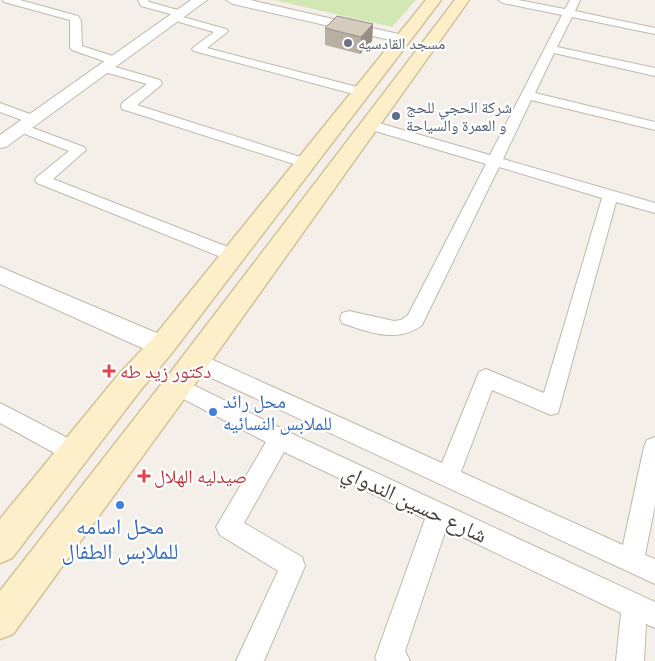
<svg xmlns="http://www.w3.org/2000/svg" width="655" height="661" font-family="'Exo 2','Noto Naskh Arabic',sans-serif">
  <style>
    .green { fill: #d2e7b3 }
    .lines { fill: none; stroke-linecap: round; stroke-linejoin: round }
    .minor-casing { stroke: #c0b8ab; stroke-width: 2 }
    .tertiary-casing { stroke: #c0b8ab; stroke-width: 2 }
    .secondary-casing { stroke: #d3c299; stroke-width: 3 }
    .minor { fill: #fff; fill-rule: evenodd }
    .tertiary { fill: #fff; fill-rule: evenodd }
    .secondary { fill: #fdefca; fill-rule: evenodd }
    .wall { fill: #b8afa3 }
    .shaded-wall { fill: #968f85 }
    .building { fill: #d6ccbe; stroke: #968f85 }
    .worship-dot { fill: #6b7280; stroke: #fff; stroke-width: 2 }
    .service-dot { fill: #5c6f8a; stroke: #fff; stroke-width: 2 }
    .health-dot { fill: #e0444e; stroke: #fff; stroke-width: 2 }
    .shop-dot { fill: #3f7fe0; stroke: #fff; stroke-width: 2 }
    .labels { text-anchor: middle; stroke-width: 4.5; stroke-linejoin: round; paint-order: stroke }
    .far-worship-label { font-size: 16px; fill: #5b616d; stroke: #fff; text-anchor: start }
    .far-service-label { font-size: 16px; fill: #4e5e75; stroke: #fff; text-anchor: start }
    .health-label { font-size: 19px; fill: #be3a42; stroke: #fff; text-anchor: start }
    .shop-label { font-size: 19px; fill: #366cbe; stroke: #fff; text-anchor: start }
    .near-street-label { font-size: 22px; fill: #484137; stroke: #fff }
    .near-shop-label { font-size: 22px; fill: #366cbe; stroke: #fff }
  </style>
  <rect width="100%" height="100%" fill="#f4f0e9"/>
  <path class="green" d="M274,0H416L392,27Z"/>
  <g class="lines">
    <g class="minor-casing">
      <path id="minor" d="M3,0H20L78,16L81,21L82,46L119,58L121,61L115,65L72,50L70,48V20L4,2Z
        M138,0H148L149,2L185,12L186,14L183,17L226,29L228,31L226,33L207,48L365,89L367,92L361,96L194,51L192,49L194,47L214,32L172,20L171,18L174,15L141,6Z
        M498,0H518L565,9L570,0H580L575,11L655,28V34L572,17L557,47L655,68V76L554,53L535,93L655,122V130L531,100L503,159L655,203V213L616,202L558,413L551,415L492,390L461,472L623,545L644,447L647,440L655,437V505L645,555L655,559V584L188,367L185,361L188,355L195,353L202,355L442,463L479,372L486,369L544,393L602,198L499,167L422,325C398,344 368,332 342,323L340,318L342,313L349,311L394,321L401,320L408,315L486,164L365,128L363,125L365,122H375L490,155L562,15L503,3Z
        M105,64L160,80L162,83L160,86L137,105L310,160L312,163L310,166H300L122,109L121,106L122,103L147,84L101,71L99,68L101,65Z
        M0,103L38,117L40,120L33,124L0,112Z
        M22,124L84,147L86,150L53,179L238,251L240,255L238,259L232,261L226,259L37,183L35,180L37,177L69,151L17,131L15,128L17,125Z
        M177,377L301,438L655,602V628L646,624L644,661H616L621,613L446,529L405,651L410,661H377L375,658L425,519L284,452L244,523L302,557L305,566L264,661H236L278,571L220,535L216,527L266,442L170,392L167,386L170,380Z
        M0,403L83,446L86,453L83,460L75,463L67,460L0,423Z"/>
    </g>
    <g class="tertiary-casing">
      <path id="tertiary" d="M191,0H207L6,147L0,148V135Z
        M226,0H250L403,35L408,36L410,39L408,42L403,43L233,4Z
        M0,267L171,339L174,346L171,353L162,356L153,353L0,284Z"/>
    </g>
    <g class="secondary-casing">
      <path id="secondary" d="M426,0H441L171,354L139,392L12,558L0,563V519L119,374L153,338Z
        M455,0H469L187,395L13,634L0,639V591L167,377Z"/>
    </g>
    <use href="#minor" class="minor"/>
    <use href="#tertiary" class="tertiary"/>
    <use href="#secondary" class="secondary"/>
  </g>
  <path class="wall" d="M373,24L372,41L360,54L325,45V28Z"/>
  <path class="shaded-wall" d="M373,24L372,41L360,54L361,37Z"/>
  <path class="building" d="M337,16L373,24L361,37L325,28Z"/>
  <circle class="worship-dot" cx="348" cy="43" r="5"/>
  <circle class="service-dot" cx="396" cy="116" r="5"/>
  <g class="health-dot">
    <path d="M106.5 363.5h5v5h5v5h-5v5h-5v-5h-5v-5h5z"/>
    <path d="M141.5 468.5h5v5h5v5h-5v5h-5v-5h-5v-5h5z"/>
  </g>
  <g class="shop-dot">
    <circle cx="213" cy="412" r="5"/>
    <circle cx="120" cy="505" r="5"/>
  </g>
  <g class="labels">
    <g class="far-worship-label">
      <text x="358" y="49">مسجد القادسيه</text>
    </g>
    <g class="far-service-label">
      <text x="406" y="113">شركة الحجي للحج<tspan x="406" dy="18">و العمرة والسياحة</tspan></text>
    </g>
    <g class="health-label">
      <text x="120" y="378">دكتور زيد طه</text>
      <text x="154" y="483">صيدليه الهلال</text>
    </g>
    <g class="shop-label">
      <text x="223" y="408">محل رائد<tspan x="223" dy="22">للملابس النسائيه</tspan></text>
    </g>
    <g class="near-street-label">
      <text transform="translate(415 503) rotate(25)" y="8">شارع حسين الندواي</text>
    </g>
    <g class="near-shop-label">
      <text x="120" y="534">محل اسامه<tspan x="120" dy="25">للملابس الطفال</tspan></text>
    </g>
  </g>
</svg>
